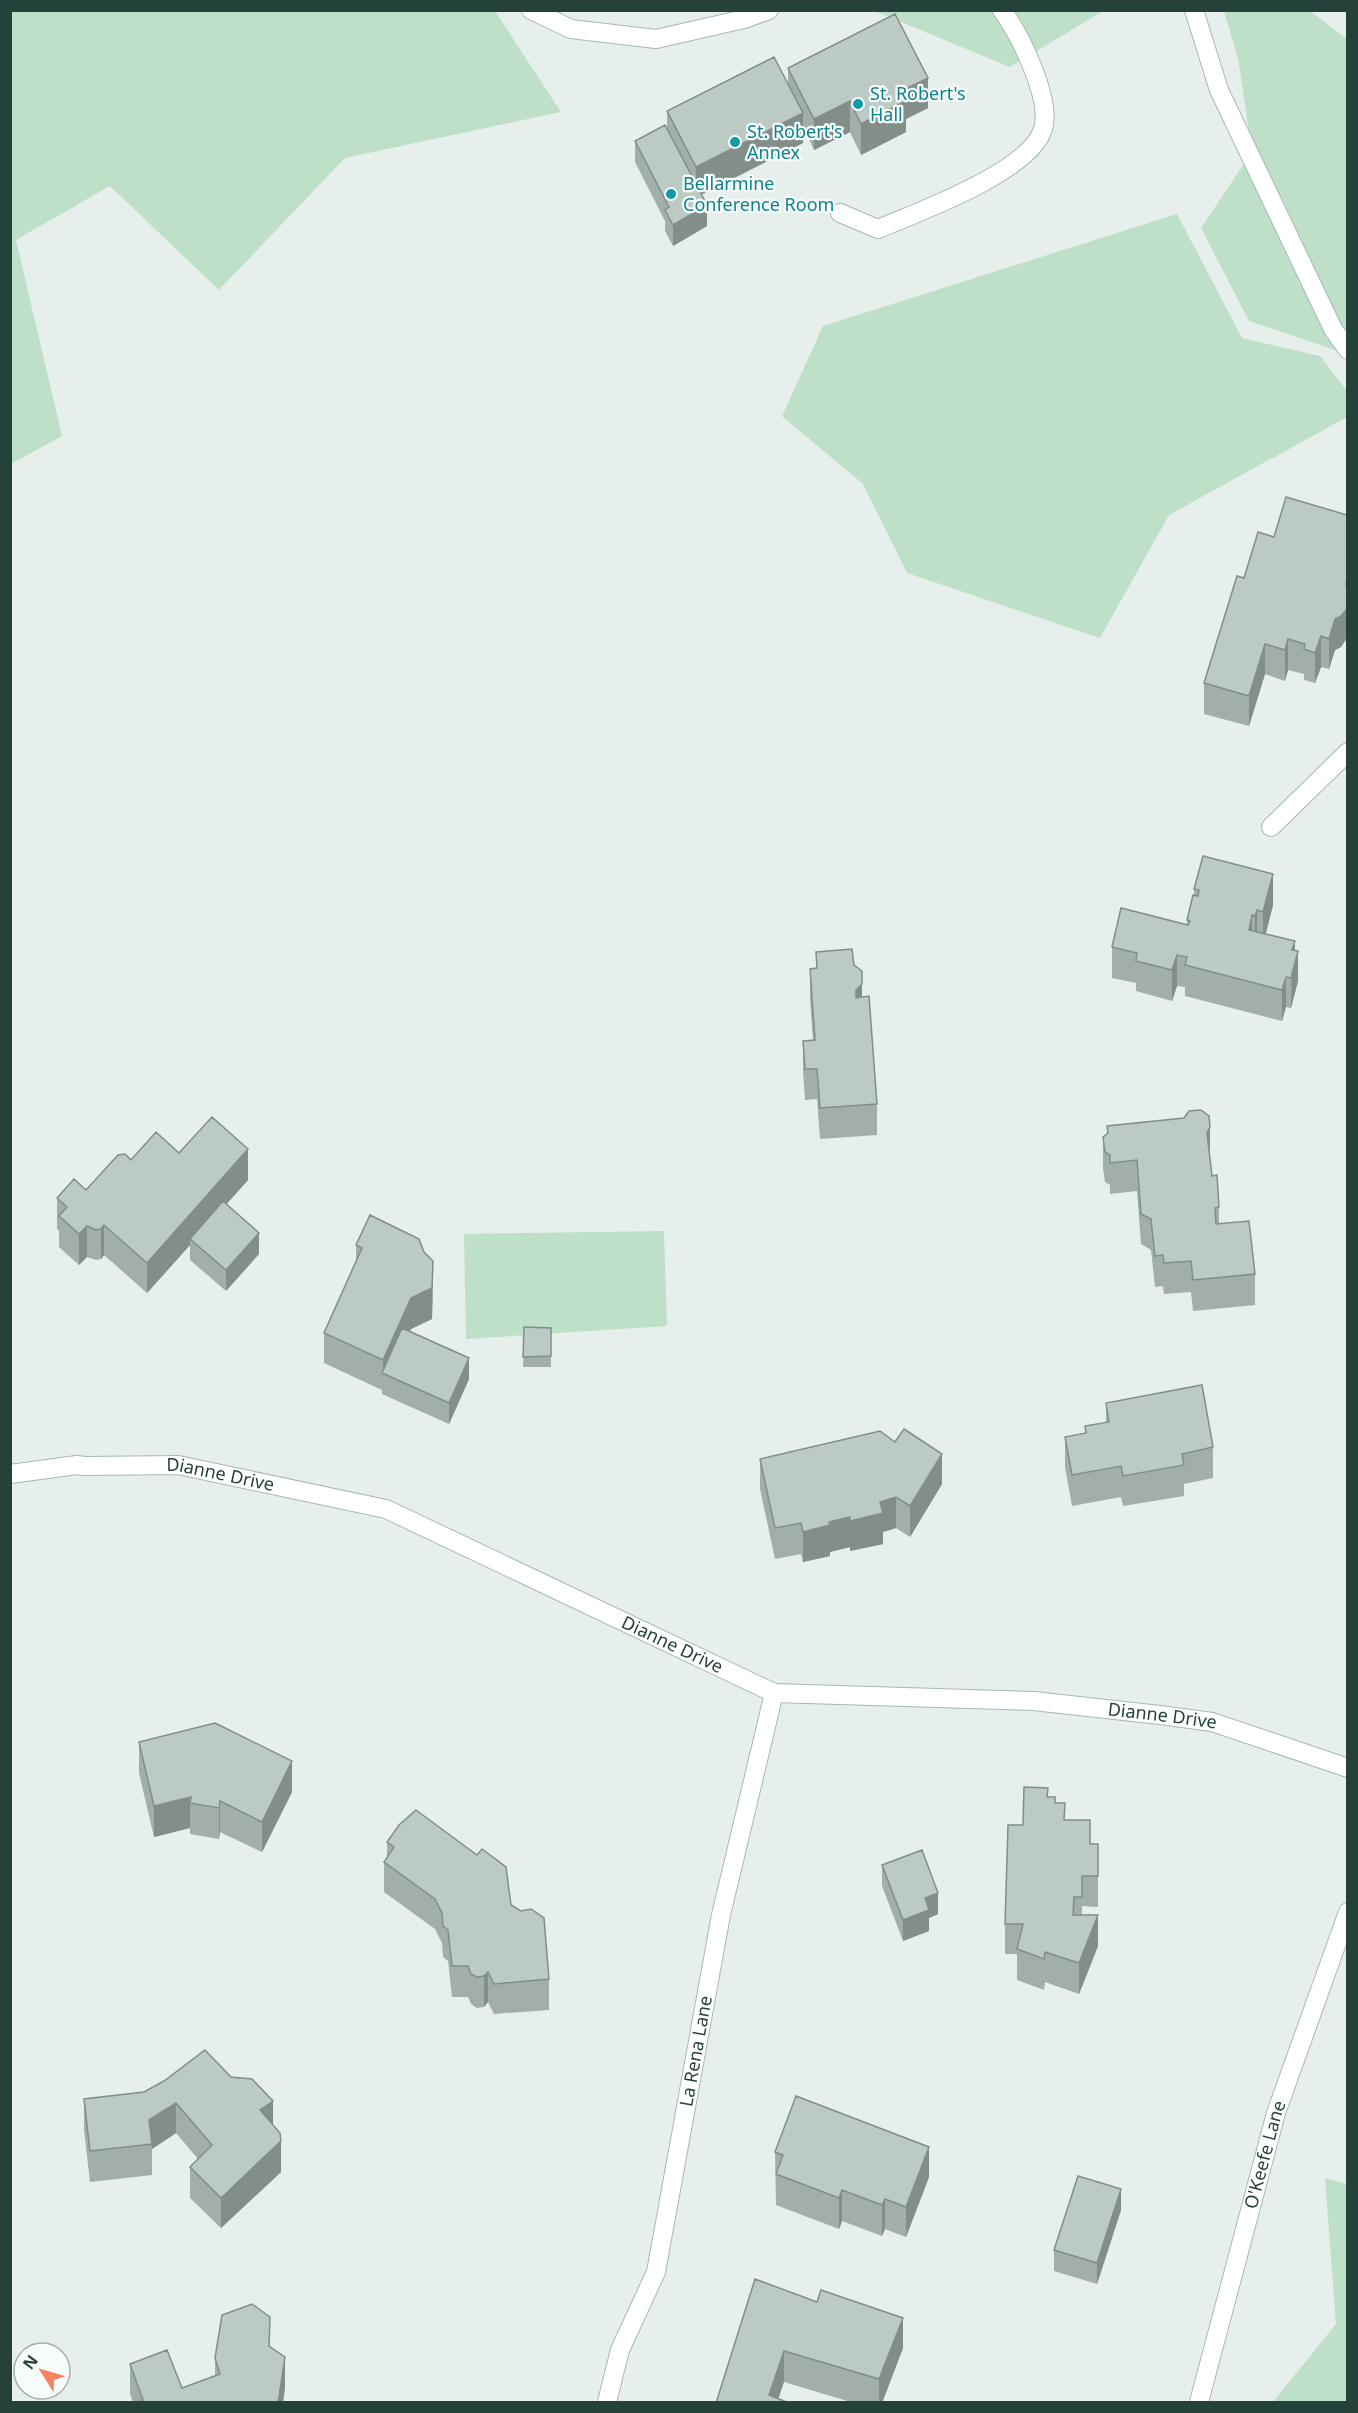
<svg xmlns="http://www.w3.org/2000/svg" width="1358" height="2413" font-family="'Noto Sans',sans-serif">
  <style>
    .green { fill: #bfe0c8 }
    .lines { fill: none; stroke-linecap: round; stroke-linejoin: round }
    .minor-casing { stroke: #a8b8b2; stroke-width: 20 }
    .minor { stroke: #fff; stroke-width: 18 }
    .wall { fill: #a1aea9 }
    .shaded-wall { fill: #838d89 }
    .building { fill: #bbcac4; stroke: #838d89; stroke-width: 1.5 }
    .culture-dot { fill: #0f9aa8; stroke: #f7fbf9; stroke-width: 2 }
    .labels { text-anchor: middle; stroke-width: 4.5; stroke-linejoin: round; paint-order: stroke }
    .culture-label { font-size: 18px; fill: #0d838f; stroke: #f7fbf9; text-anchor: start }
    .street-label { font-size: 18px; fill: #24423a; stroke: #f7fbf9 }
  </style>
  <rect width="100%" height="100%" fill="#e6efeb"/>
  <path class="green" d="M11,10L495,11L561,112L345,158L219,290L110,186L16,240L62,436L11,464Z
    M874,11H1103L1010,67Z
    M1224,11H1310L1347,39V354L1249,321L1201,228L1252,152L1238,58Z
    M1177,214L1242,338L1320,356L1347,391V417L1169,515L1100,638L907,573L863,484L782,416L823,326Z
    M664,1231L667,1326L466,1339L464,1234Z
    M1325,2178L1347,2184V2402H1273L1336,2324Z"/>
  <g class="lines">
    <g class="minor-casing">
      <g id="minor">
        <path d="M531,10L571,29L656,39L744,19L769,10"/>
        <path d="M1194,10L1219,90L1333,329L1348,350"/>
        <path d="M840,213L878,229C918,212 1030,172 1043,129C1052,99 1020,35 1002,10"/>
        <path d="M1271,827L1348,752"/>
        <path id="s1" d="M10,1474L77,1465L84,1466L178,1465L386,1509L774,1693L1034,1701L1160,1715L1212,1722L1348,1768"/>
        <path id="s2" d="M607,2402L620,2350L656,2272L721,1915L774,1693"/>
        <path id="s3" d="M1199,2402L1276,2113L1348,1912"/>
      </g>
    </g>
    <use href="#minor" class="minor"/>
  </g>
  <path class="wall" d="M788,68L928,108L906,119V132L861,155L850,132L814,150L803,127V143L701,195L707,226L673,246L665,231V221L635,162V141L667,131V111L788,84Z
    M1237,576L1347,639L1341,647L1335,650L1329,669L1321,667L1315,683L1304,680V674L1288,670L1285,681L1265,674L1249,726L1204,714V683Z
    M1194,889L1273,905L1266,934L1295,950L1298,981L1291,1008L1286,1007L1282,1021L1185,996V987L1177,986L1172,1001L1136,991V983L1112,978V947L1187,925V920L1194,895Z
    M816,952L854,965L862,997L877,1104V1135L820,1139L817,1099L805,1100L803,1071V1041L813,1040L810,999V969L816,968Z
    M1103,1137L1210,1157L1212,1176L1219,1207V1224L1255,1274V1305L1193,1311L1191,1292L1164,1294L1163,1286L1155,1287L1151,1250L1141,1244L1137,1191L1110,1194V1185L1105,1182L1103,1168Z
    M179,1153L248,1180L226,1204L259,1254L226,1291L190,1260V1245L147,1293L104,1255L101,1259L96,1260L87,1257L79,1265L59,1247V1231L57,1229V1198L86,1190L131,1160Z
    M419,1239L433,1292L432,1319L411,1329L410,1331L469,1379L449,1424L382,1394V1390L324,1363V1333L356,1261V1245Z
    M524,1327L551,1328V1367H523Z
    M1106,1403L1213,1447V1478L1184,1484V1496L1123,1506L1121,1497L1072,1506L1065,1467V1437L1085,1433V1426L1106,1423Z
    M760,1459L942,1484L910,1537L896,1528L883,1532V1544L850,1551V1547L830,1552V1556L803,1562L801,1554L775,1559L760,1489Z
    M139,1742L292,1792L262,1852L220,1832L219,1839L190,1834V1828L154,1837L139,1773Z
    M1048,1797L1055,1803L1065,1820L1090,1844H1098V1907L1082,1906V1915L1098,1946L1079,1994L1045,1982L1044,1990L1017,1980V1954H1005V1924L1023,1825Z
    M387,1842L511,1905L549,1979V2010L494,2014L488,2002L484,2007L477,2008L471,2004L468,1997H452L448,1961L443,1957L442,1943L435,1929L384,1892V1862L387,1857Z
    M882,1865L938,1914L929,1918V1931L903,1941L882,1886Z
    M144,2092L273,2125L281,2172L221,2228L190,2198V2167L198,2159L176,2133L152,2149V2175L90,2182L84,2130V2099Z
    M775,2152L929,2177L906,2237L885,2229L882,2236L842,2221L839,2229L776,2205Z
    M1121,2210L1097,2284L1054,2271V2250Z
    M755,2279L903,2348L882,2403H854L784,2382L716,2403Z
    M270,2346L285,2387L283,2403H133L130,2394V2364L182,2388L215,2376V2358Z"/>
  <path class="shaded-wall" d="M928,78V108L906,119V132L861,155V124L901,91Z
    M850,101V132L814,150V119Z
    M803,113V143L696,197V167Z
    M707,205V226L673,246V225Z
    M1347,578V637L1341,647L1335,650L1329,669V639Z
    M1321,636V667L1315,683V653Z
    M1288,639V670L1285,681V650Z
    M1265,644V674L1249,726V696Z
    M1273,874V905L1263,943V912Z
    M1257,910V941L1255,946V916Z
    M1252,915V945L1249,930Z
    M1295,941V963L1298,951V981L1291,1008L1292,950Z
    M1177,955V986L1172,1001V970Z
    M1286,977V1007L1282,1021V990Z
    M862,984V1014L856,1020V990Z
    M1210,1127V1157L1207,1133Z
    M248,1149V1180L193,1242L190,1239V1245L147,1293V1263Z
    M104,1225V1255L101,1259V1229Z
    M87,1226V1257L79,1265V1234Z
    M259,1233V1254L226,1291V1270Z
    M433,1261L432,1319L411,1329L390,1376L383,1373V1360L411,1298Z
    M469,1358V1379L449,1424V1403Z
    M942,1454V1484L910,1537V1506Z
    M896,1497V1528L883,1532V1544L850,1551V1521L880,1502Z
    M850,1517V1547L830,1552V1556L803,1562V1532L829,1522Z
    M292,1761V1792L262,1852V1822Z
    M191,1797L190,1803V1828L154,1837V1806Z
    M220,1801V1832L219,1839V1808Z
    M938,1893V1914L929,1918V1931L903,1941V1920L925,1898Z
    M1098,1915V1946L1079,1994V1963Z
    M488,1972V2002L484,2007V1976Z
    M273,2101V2132L260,2110Z
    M176,2103V2133L152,2149L149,2120Z
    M281,2141V2172L221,2228V2198Z
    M929,2147V2177L906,2237V2207Z
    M1121,2189V2210L1097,2284V2263Z
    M842,2190V2221L839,2229V2198Z
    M885,2199V2229L882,2236V2205Z
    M903,2318V2348L882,2403H879V2379Z
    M784,2351V2382L777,2403L769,2395Z
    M285,2357V2387L283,2403H278Z"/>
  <path class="building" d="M895,14L928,78L901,91L906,101L861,124L850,101L814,119L788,68Z
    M774,57L803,113L696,167L667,111Z
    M665,125L707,205L673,225L665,210L669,207L635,141Z
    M1286,497L1347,515V578L1346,584L1347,590V609L1341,616L1335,619L1329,639L1321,636L1315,653L1304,649L1305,644L1288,639L1285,650L1265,644L1249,696L1204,683L1237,576L1244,578L1258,532L1274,537Z
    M1203,856L1273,874L1263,912L1257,910L1255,916L1252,915L1249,930L1295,941L1292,950L1298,951L1291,978L1286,977L1282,990L1185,965L1187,957L1177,955L1172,970L1136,961L1137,953L1112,947L1121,908L1188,925L1190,921L1187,920L1193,895L1198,896L1199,890L1194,889Z
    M852,949L854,965L862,971V984L856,990V998L869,996L877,1104L820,1108L817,1069H805L803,1041L815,1040L810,969L817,968L816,952Z
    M1201,1110L1209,1116L1210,1127L1207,1133L1212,1176L1217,1175L1219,1207L1215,1208L1216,1224L1249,1221L1255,1274L1193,1280L1191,1261L1164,1263L1163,1255L1155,1256L1151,1219L1141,1214L1137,1160L1110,1163V1155L1105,1152L1103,1137L1108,1133L1107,1126L1184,1118L1189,1111Z
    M212,1117L248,1149L147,1263L104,1225L101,1229L96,1230L87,1226L79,1234L59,1216L67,1207L57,1198L74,1179L86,1190L118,1155L125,1154L131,1160L156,1132L179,1153Z
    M223,1201L259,1233L226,1270L190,1239Z
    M370,1215L419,1239L424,1252L433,1261L432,1288L411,1298L383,1360L324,1333L362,1248L356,1245Z
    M524,1327L551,1328V1356L523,1357Z
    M402,1328L469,1358L449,1403L382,1373Z
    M1202,1385L1213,1447L1182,1454L1184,1465L1123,1476L1121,1466L1072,1475L1065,1437L1086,1433L1085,1426L1109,1422L1106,1403Z
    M904,1429L942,1454L910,1506L896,1497L880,1502L883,1513L850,1521V1517L829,1522L830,1525L803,1532L801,1523L775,1528L760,1459L880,1431L895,1442Z
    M215,1723L292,1761L262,1822L220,1801L219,1808L190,1803L191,1797L154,1806L139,1742Z
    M1024,1787L1048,1788L1047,1797H1055V1803H1065L1064,1820H1090V1844H1098V1876H1082V1897H1074L1073,1915H1098L1079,1963L1045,1952L1044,1959L1017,1949L1023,1924H1005L1008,1825H1023Z
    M416,1810L477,1855L482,1849L506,1867L511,1905L521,1911L531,1909L544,1918L549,1979L494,1984L488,1972L484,1976L477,1977L471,1974L468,1966H452L448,1930L443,1926L442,1913L435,1899L384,1862L394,1847L387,1842L399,1825Z
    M922,1850L938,1893L925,1898L929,1910L903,1920L882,1865Z
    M205,2050L231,2077L252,2079L273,2101L260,2110L280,2133L281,2141L221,2198L190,2167L212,2145L176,2103L149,2120L152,2144L90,2151L84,2099L144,2092L164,2081Z
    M796,2096L929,2147L906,2207L885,2199L882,2205L842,2190L839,2198L776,2174L783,2155L775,2152Z
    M1078,2176L1121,2189L1097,2263L1054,2250Z
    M755,2279L817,2302L821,2290L903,2318L879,2379L784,2351L769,2395L789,2403H716Z
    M252,2304L270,2317L269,2346L285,2357L278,2403H139V2402L143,2400L130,2364L167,2350L182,2388L220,2374L215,2358L222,2315Z"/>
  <g class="culture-dot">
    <circle cx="858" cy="104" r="6"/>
    <circle cx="735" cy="142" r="6"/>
    <circle cx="671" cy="194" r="6"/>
  </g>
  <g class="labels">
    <g class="culture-label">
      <text x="870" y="100">St. Robert's<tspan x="870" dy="21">Hall</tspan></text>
      <text x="747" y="138">St. Robert's<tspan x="747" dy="21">Annex</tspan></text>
      <text x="683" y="190">Bellarmine<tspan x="683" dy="21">Conference Room</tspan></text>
    </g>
    <g class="street-label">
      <text dy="6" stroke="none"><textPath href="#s1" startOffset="212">Dianne Drive</textPath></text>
      <text dy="6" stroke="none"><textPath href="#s1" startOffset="698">Dianne Drive</textPath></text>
      <text dy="6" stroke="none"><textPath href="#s1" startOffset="1200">Dianne Drive</textPath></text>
      <text dy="6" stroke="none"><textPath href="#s2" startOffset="364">La Rena Lane</textPath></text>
      <text dy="6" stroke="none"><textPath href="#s3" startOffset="256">O'Keefe Lane</textPath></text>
    </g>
  </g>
  <rect width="1358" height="2413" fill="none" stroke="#24423a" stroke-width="24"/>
  <g transform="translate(42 2371) rotate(307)"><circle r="28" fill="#f7fbf9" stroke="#a3b1ad" stroke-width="1.5"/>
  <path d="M0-4.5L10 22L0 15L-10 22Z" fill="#f4845f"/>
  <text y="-9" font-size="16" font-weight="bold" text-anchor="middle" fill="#24423a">N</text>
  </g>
</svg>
